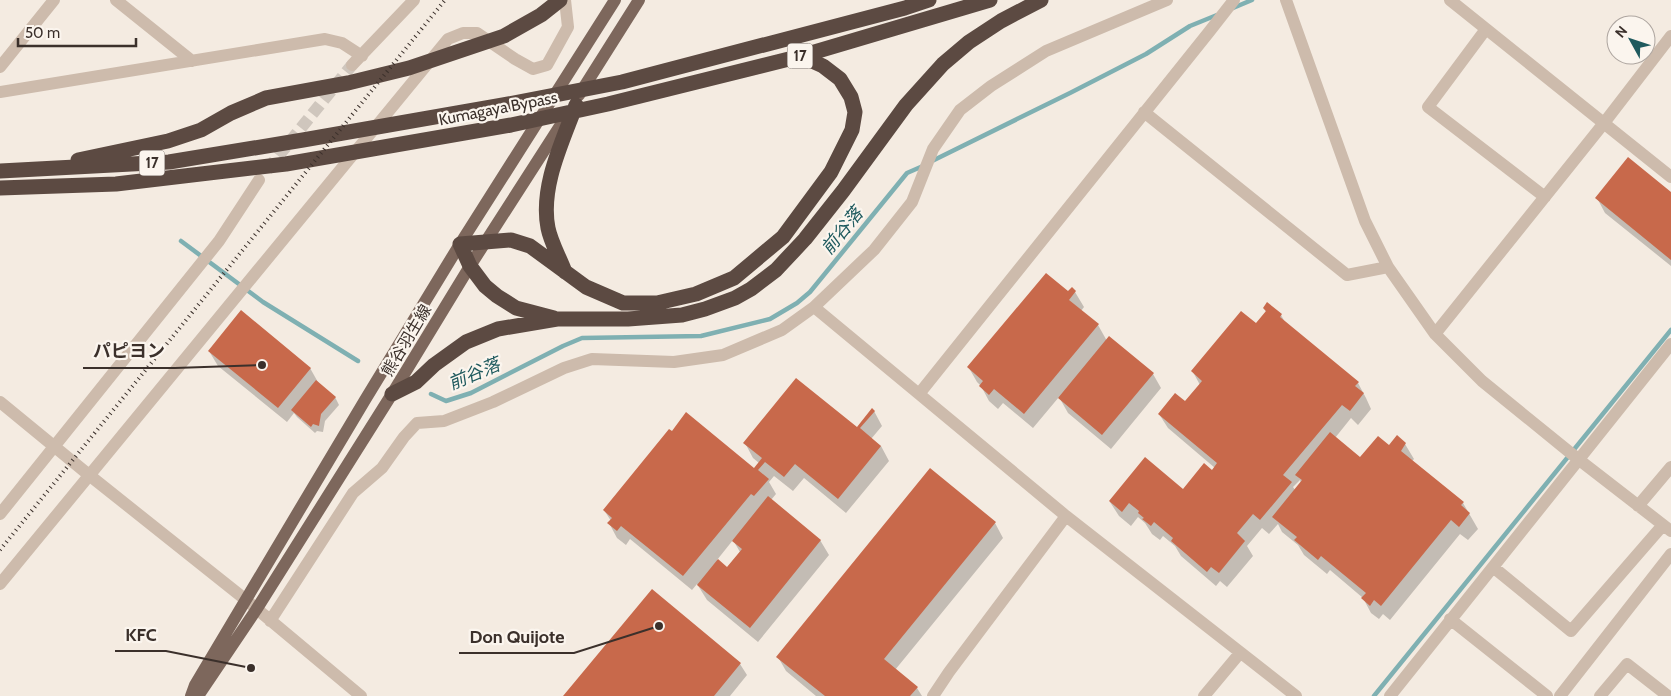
<svg xmlns="http://www.w3.org/2000/svg" width="1671" height="696" font-family="Cabin,'Noto Sans JP',sans-serif">
  <style>
    .shadow { fill: #0003; fill-rule: evenodd }
    .lines { fill: none; stroke-linecap: round; stroke-linejoin: round }
    .stream { stroke: #7fb0b2; stroke-width: 4.5 }
    .building { fill: #c8694b }
    .minor-tunnel { stroke: #cfc6bd; stroke-width: 12; stroke-dasharray: 12 6; stroke-linecap: butt }
    .minor { stroke: #cdbbac; stroke-width: 12 }
    .major { stroke: #7d675c; stroke-width: 12 }
    .highway { stroke: #5c4a42; stroke-width: 15 }
    .rail { stroke: #3b302b; stroke-width: 4; stroke-dasharray: 1 4; stroke-linecap: butt }
    .labels { text-anchor: middle; stroke-width: 4.5; stroke-linejoin: round; paint-order: stroke }
    .shield { fill: #fbf5ee; stroke: #756b66; stroke-width: 1 }
    .shield-label { font-size: 15px; font-weight: bold; fill: #3b302b }
    .street-label { font-size: 16px; fill: #3b302b; stroke: #fbf5ee }
    .water-label { font-size: 18px; font-style: italic; fill: #1f5a5e; stroke: #fbf5ee }
    .leader { fill: none; stroke: #3b302b; stroke-width: 2 }
    .callout-dot { fill: #3b302b; stroke: #fbf5ee; stroke-width: 2 }
    .callout-label { font-size: 18px; text-anchor: middle; font-weight: bold; fill: #3b302b; stroke: #fbf5ee; stroke-width: 4.5; stroke-linejoin: round; paint-order: stroke }
  </style>
  <rect width="100%" height="100%" fill="#f4ebe1"/>
  <path class="shadow" d="M1671,194V266L1605,213L1597,198Z
    M1072,289L1075,292L1084,307L1081,311L1098,325L1107,341L1153,374L1161,388L1111,449L1068,413L1059,397L1033,428L1003,403L998,409L989,401L981,386L977,382L969,368Z
    M1264,308L1281,315L1286,324L1358,383L1366,398L1371,409L1358,425L1351,418L1335,438L1361,459L1389,447L1397,437L1405,444L1414,459L1412,461L1463,503L1478,529L1468,540L1460,534L1390,620L1383,614L1379,619L1371,613L1363,598L1330,570L1327,574L1304,555L1298,545L1282,532L1278,524L1269,534L1262,528L1247,546L1253,556L1227,587L1220,581L1216,586L1181,556L1175,546L1163,536L1160,540L1152,534L1145,523L1138,517L1131,526L1119,516L1110,502L1183,490L1215,468L1168,428L1159,414L1185,403L1200,385L1193,372L1256,324L1266,312ZM1300,480L1301,483L1295,490L1293,487Z
    M209,351L310,368L319,384L335,397L339,405L325,421L323,432L317,431L315,433L297,417L294,413L287,422L218,366Z
    M874,411L882,426L871,439L881,446L889,461L846,513L804,478L793,491L774,476L769,482L776,494L771,500L820,540L829,555L758,642L707,600L697,584L692,590L630,539L626,545L617,538L609,523L611,521L604,510L754,469L759,463L753,458L745,443L857,429ZM733,540L740,552L727,568L717,560Z
    M995,523L1003,538L895,670L917,688L922,696H816L786,671L778,657Z
    M652,591L740,664L747,675L730,696H564Z"/>
  <g class="lines">
    <path class="stream" d="M1233,8L1252,0
      M930,162L1070,93L1146,54L1190,26L1217,15
      M181,241L263,302L358,361
      M431,394L446,401L471,393L563,346L582,338L701,336L770,319L797,303L810,292L907,173L923,166
      M1374,696L1671,330"/>
  </g>
  <path class="building" d="M1628,157L1671,192V260L1595,198Z
    M1046,273L1068,291L1072,287L1076,291L1069,300L1099,324L1024,414L994,389L989,395L979,386L983,381L967,367Z
    M1267,302L1282,314L1280,317L1359,382L1355,386L1364,393L1350,411L1342,405L1283,475L1292,482L1260,520L1253,514L1237,533L1245,541L1219,573L1211,567L1207,572L1171,541L1173,538L1154,522L1151,526L1142,519L1144,518L1138,513L1139,511L1129,503L1122,512L1109,501L1145,457L1183,489L1204,463L1212,470L1217,463L1158,414L1175,393L1185,401L1202,381L1191,371L1241,311L1256,323L1266,311L1263,308Z
    M241,310L311,368L278,408L208,351Z
    M1109,336L1154,373L1102,435L1058,398Z
    M796,378L857,427L872,408L875,411L860,428L881,446L838,499L795,464L784,477L765,462L758,470L769,479L754,496L751,494L683,576L621,526L617,531L607,523L612,518L603,510L669,429L672,431L686,412L754,468L762,458L743,443Z
    M316,380L336,397L321,414L319,426L313,424L311,427L291,410Z
    M1330,432L1360,457L1378,436L1389,445L1397,435L1406,443L1401,451L1464,502L1461,505L1470,513L1459,527L1451,520L1381,606L1374,600L1370,606L1361,598L1366,593L1321,556L1318,560L1294,540L1297,537L1272,517L1302,480L1295,475Z
    M930,468L996,522L884,659L918,687L910,696H825L776,657Z
    M768,496L821,540L750,628L697,585L718,559L727,567L742,549L732,541Z
    M652,589L741,663L714,696H563Z"/>
  <g class="lines">
    <path class="minor-tunnel" d="M267,170L352,65"/>
    <path class="minor" d="M116,0L192,61
      M1234,0L1209,32L919,394L1066,516L1296,696
      M1286,0L1365,221L1388,267L1435,334L1482,381L1578,459L1671,531
      M1450,0L1671,177
      M1486,29L1428,107L1545,197
      M352,65L414,0
      M0,67L54,0
      M0,92L325,39L342,43L362,56
      M1144,112L1347,275L1388,267
      M814,307L919,394
      M1435,334L1604,123L1671,36
      M0,402L89,475L246,600L361,696
      M1638,506L1671,467
      M0,514L219,241L259,180
      M1493,567L1571,631L1663,525
      M0,584L448,39L463,33H477L515,59L533,69L547,65L568,27L565,0
      M1450,619L1547,696
      M270,621L353,493L382,468L404,437L417,423L444,421L493,402L564,368L592,359L674,362L723,355L782,330L814,307L874,250L912,202L933,149L960,110L991,86L1046,51L1167,0
      M933,696L949,672L1066,516
      M1204,696L1240,653
      M1390,696L1671,344
      M1560,696L1671,554
      M1600,696L1627,664L1668,696"/>
    <path class="major" d="M579,95L639,0
      M191,696L195,685L365,400L460,244L615,0
      M198,696L256,610L392,394L470,266L569,112"/>
    <path class="highway" d="M78,160L168,141L201,130L231,113L266,98L348,83L409,68L504,36L541,15L560,0
      M0,171L169,162L303,140L503,105L622,82L905,8L929,0
      M0,188L116,184L286,164L511,125L608,104L801,56L990,0
      M565,272C560,258 551,243 548,228C540,187 562,143 576,105
      M554,318L516,308L497,296L485,286L470,266L460,244L511,240L530,246L586,287L623,303H657L696,294L734,278L783,237L831,172L852,130L855,112L851,97L840,79L823,66L801,56
      M392,394L416,382L434,365L466,342L498,329L557,319H628L682,315L705,309L735,298L751,289L776,270L805,239L843,191L906,105L943,64L969,42L1001,21L1041,0"/>
    <path class="rail" d="M0,550L445,0"/>
  </g>
  <g class="labels">
    <g class="shield">
      <rect x="787.5" y="43.5" width="25" height="25" rx="4"/>
      <rect x="139.5" y="150.5" width="25" height="25" rx="4"/>
    </g>
    <g class="shield-label">
      <text x="800" y="61">17</text>
      <text x="152" y="168">17</text>
    </g>
    <g class="street-label">
      <text transform="translate(498 108) rotate(-11)" y="6">Kumagaya Bypass</text>
      <text transform="translate(406 340) rotate(-59)" y="6">熊谷羽生線</text>
    </g>
    <g class="water-label">
      <text transform="translate(842 231) rotate(-51)" y="6">前谷落</text>
      <text transform="translate(474 374) rotate(-23)" y="6">前谷落</text>
    </g>
  </g>
  <path class="leader" d="M262 365L175 368H83M251 668L166 651H115M659 626L574 653H459"/>
  <g class="callout-dot">
    <circle cx="262" cy="365" r="5"/>
    <circle cx="251" cy="668" r="5"/>
    <circle cx="659" cy="626" r="5"/>
  </g>
  <g class="callout-label">
    <text x="129" y="357">パピヨン</text>
    <text x="141" y="641">KFC</text>
    <text x="517" y="643">Don Quijote</text>
  </g>
  <g transform="translate(1631 40) rotate(310)"><circle r="24" fill="#fbf5ee" stroke="#aea6a0"/>
  <path d="M0-4L9 19L0 12L-9 19Z" fill="#1f5a5e"/>
  <text y="-8" font-size="14" font-weight="bold" text-anchor="middle" fill="#3b302b">N</text>
  </g>
  <path d="M18 38v8h118v-8" fill="none" stroke="#3b302b" stroke-width="2.5"/>
  <text x="25" y="38" font-size="15" fill="#3b302b" stroke="#fbf5ee" stroke-width="4" paint-order="stroke">50 m</text>
</svg>
